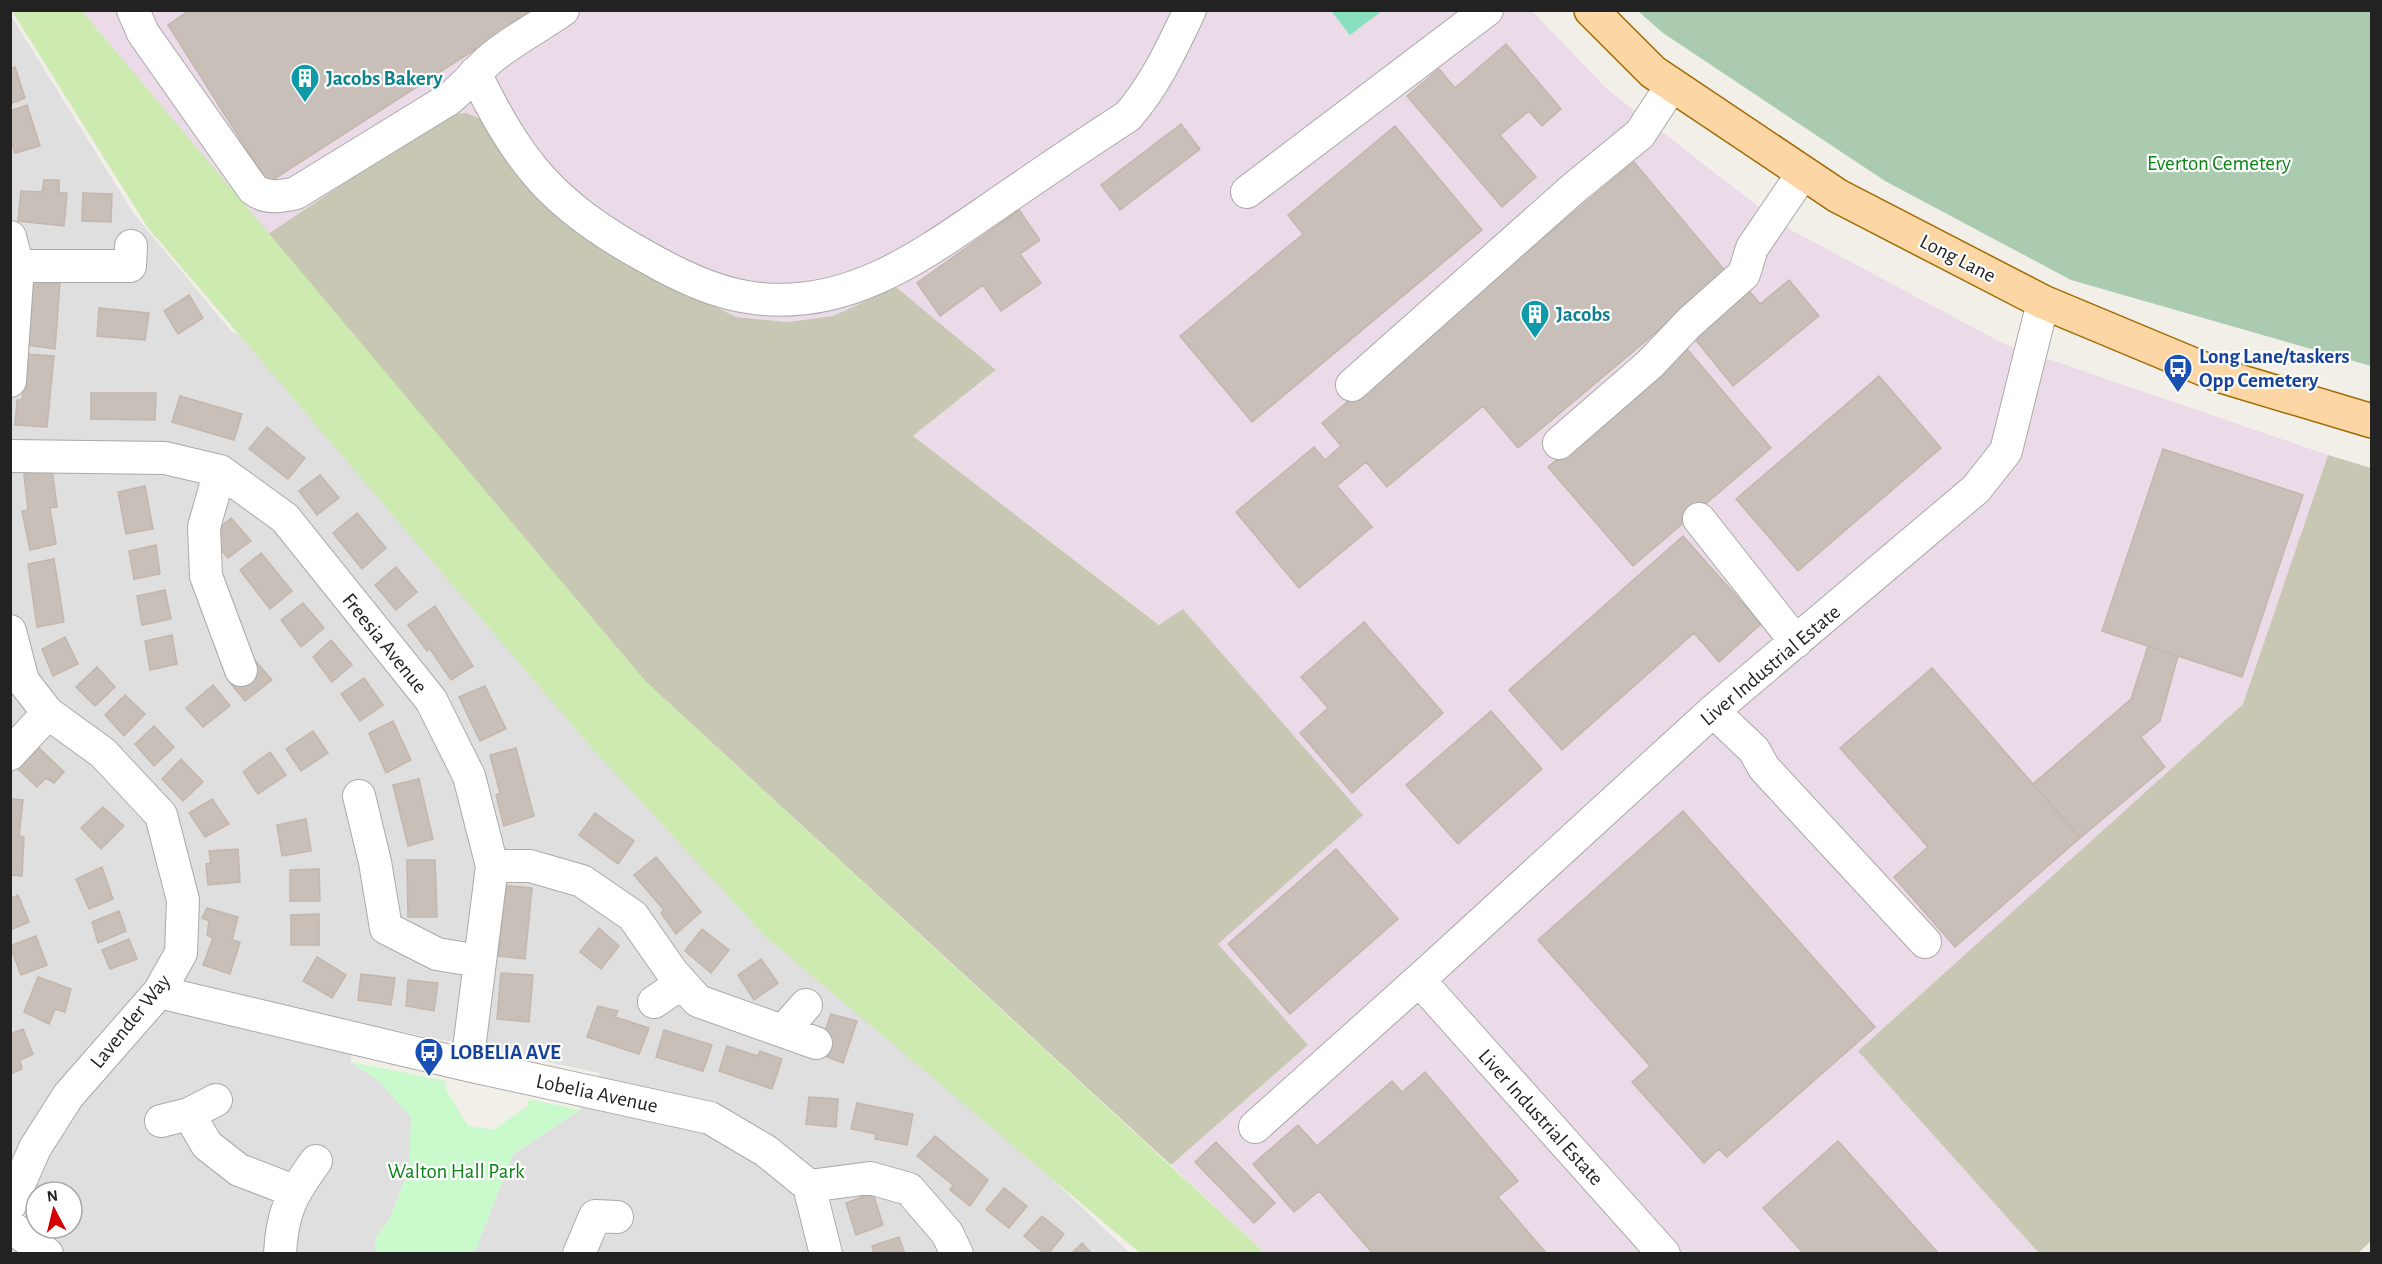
<svg xmlns="http://www.w3.org/2000/svg" width="2382" height="1264" font-family="'Alegreya Sans',sans-serif">
  <style>
    .residential { fill: #e0dfdf; fill-rule: evenodd }
    .industrial { fill: #ebdbe8 }
    .construction { fill: #c7c7b4 }
    .grass { fill: #cdebb0 }
    .cemetery { fill: #aacbaf }
    .park { fill: #c8facc }
    .pitch { fill: #88e0be }
    .building { fill: #c7bfb8; stroke: #c4b6ab; stroke-width: 1.5 }
    .lines { fill: none; stroke-linecap: round; stroke-linejoin: round }
    .minor-casing { stroke: #a9a9a9; stroke-width: 34 }
    .major-casing { stroke: #a06b00; stroke-width: 36 }
    .minor { stroke: #fff; stroke-width: 32 }
    .major { stroke: #fcd6a4; stroke-width: 33 }
    .labels { text-anchor: middle; stroke-width: 4.5; stroke-linejoin: round; paint-order: stroke }
    .culture-label { font-size: 21px; font-weight: bold; fill: #0d838f; stroke: #fff; text-anchor: start }
    .park-label { font-size: 21px; fill: #0c8416; stroke: #fff }
    .street-label { font-size: 21px; fill: #222; stroke: #fff }
    .transit-label { font-size: 21px; font-weight: bold; fill: #164399; stroke: #fff; text-anchor: start }
  </style>
  <rect width="100%" height="100%" fill="#f2efe9"/>
  <path class="residential" d="M10,14L134,214L232,332L263,344L955,1087L1130,1253H471L477,1246L513,1154L580,1110L600,1073L352,1021L351,1062L379,1081L411,1116L409,1169L390,1218L375,1239V1253H11ZM36,1192H72V1228H36Z"/>
  <path class="industrial" d="M82,11H1532L1607,89L1782,225L2004,344L2328,455L2243,704L1858,1051L2039,1253H1265L1171,1165L1308,1045L1218,944L1183,609L1160,625L913,436L996,371L896,287L833,316L788,322L736,317L674,286L448,114L268,234Z"/>
  <path class="construction" d="M467,113L487,122L674,286L736,317L788,322L833,316L896,287L996,370L913,436L1159,625L1183,609L1363,815L1218,944L1308,1045L1171,1165L645,681L268,234L448,114Z
    M2328,455L2371,468V1241L2357,1254L2039,1253L1858,1051L2243,704Z"/>
  <path class="grass" d="M12,11H82L645,681L1265,1253H1140L765,936L590,746L148,228Z"/>
  <path class="cemetery" d="M1638,11H2371V366L2071,280L1885,181L1663,33Z"/>
  <path class="park" d="M351,1062L446,1081L445,1088L468,1126L493,1130L527,1107L529,1099L580,1110L513,1154L477,1247L471,1253H375V1239L390,1218L409,1169L411,1117L379,1081Z"/>
  <path class="pitch" d="M1331,11H1382L1350,35Z"/>
  <path class="building" d="M190,10H536L268,183L168,25Z
    M1506,44L1561,109L1542,126L1529,111L1500,135L1536,177L1502,207L1407,96L1439,69L1455,88Z
    M15,67L25,98L10,104V68Z
    M27,105L40,146L15,153L10,138V111Z
    M1181,124L1200,149L1120,210L1101,185Z
    M1395,126L1482,230L1252,422L1180,336L1303,234L1288,215Z
    M1634,162L1727,273L1518,448L1483,406L1387,487L1366,462L1337,486L1372,527L1299,588L1236,512L1314,447L1325,460L1341,446L1322,423Z
    M44,180H59V193H67L64,226L18,221L21,191L42,192Z
    M83,193L112,194L111,222L82,221Z
    M1019,210L1040,240L1020,254L1041,283L1001,311L983,285L940,316L917,283Z
    M1789,280L1819,316L1733,386L1691,334L1747,288L1760,304Z
    M29,281L60,283L55,349L27,345L32,305L26,304Z
    M189,295L203,318L178,334L164,311Z
    M99,308L149,313L145,340L97,336Z
    M1687,349L1771,448L1633,566L1548,467Z
    M26,354L54,356L47,427L15,425L17,400H22Z
    M1879,376L1941,448L1798,571L1736,499Z
    M91,393H156L155,420L91,419Z
    M180,396L242,414L234,440L172,422Z
    M267,427L305,458L288,479L249,449Z
    M2163,449L2303,495L2242,677L2102,631Z
    M52,469L57,507L50,508L56,544L30,550L22,511L28,510L24,474Z
    M320,475L339,498L317,515L299,491Z
    M145,486L153,529L126,534L118,492Z
    M357,513L386,548L362,569L333,533Z
    M231,518L251,541L228,558L210,536Z
    M1683,536L1761,624L1719,662L1694,633L1562,750L1509,690Z
    M156,545L160,574L134,579L129,551Z
    M261,553L292,591L270,609L240,570Z
    M54,559L64,622L37,627L28,564Z
    M396,567L417,592L396,610L375,585Z
    M165,590L171,619L142,625L137,596Z
    M303,603L324,628L301,647L281,620Z
    M435,606L473,666L451,680L430,649L427,651L408,625Z
    M1364,622L1443,713L1352,793L1300,733L1328,708L1301,677Z
    M172,635L177,664L150,670L145,641Z
    M65,637L78,664L53,676L42,649Z
    M331,640L352,665L332,682L313,657Z
    M2148,646L2178,656L2160,721L2141,737L2165,767L2080,838L2033,784L2131,699Z
    M254,659L272,680L245,701L228,680Z
    M97,667L115,687L95,706L76,687Z
    M1932,668L2080,838L1955,947L1894,877L1928,847L1840,748Z
    M364,678L383,705L360,721L341,694Z
    M213,685L230,706L203,727L186,708Z
    M485,686L506,729L480,741L459,697Z
    M125,695L145,714L124,736L105,715Z
    M1491,711L1542,769L1458,844L1406,785Z
    M393,721L411,760L386,773L369,733Z
    M154,726L174,747L154,766L135,744Z
    M313,731L328,753L301,771L286,749Z
    M38,747L64,772L54,783L46,778L37,787L18,769Z
    M516,748L534,816L504,826L496,795L500,793L490,755Z
    M270,752L286,775L258,794L243,772Z
    M181,759L203,782L183,801L162,779Z
    M419,779L433,839L408,846L393,785Z
    M10,799L23,800L19,836L24,837L22,876L10,875Z
    M212,799L229,824L205,837L189,813Z
    M103,807L124,826L101,849L81,828Z
    M1683,811L1875,1027L1727,1157L1719,1149L1704,1163L1632,1082L1650,1066L1538,940Z
    M595,813L634,841L618,864L579,835Z
    M306,819L311,851L282,856L277,825Z
    M238,849L240,882L208,885L206,864L211,863L209,851Z
    M1336,849L1398,919L1290,1014L1228,944Z
    M656,857L701,912L676,934L661,913L664,910L634,875Z
    M407,860H435L437,917H408Z
    M102,867L113,899L89,909L76,879Z
    M319,869L320,901H290V870Z
    M500,885L532,888L525,959L498,956L502,917H497Z
    M18,895L29,922L10,930V899Z
    M207,908L238,917L232,940L240,942L230,974L203,965L213,938L207,935L209,921L202,918Z
    M119,911L126,931L98,943L92,922Z
    M319,914V945H291V915Z
    M599,928L619,946L601,969L580,952Z
    M702,929L729,950L711,973L685,951Z
    M36,936L47,965L21,975L10,946Z
    M129,939L137,959L110,969L102,950Z
    M317,957L346,975L332,998L303,981Z
    M761,959L778,983L754,1000L738,975Z
    M501,973L533,975L529,1022L497,1019Z
    M361,974L395,978L391,1005L358,1000Z
    M38,977L71,989L65,1012L55,1009L49,1024L24,1012Z
    M408,980L438,983L434,1011L406,1006Z
    M598,1006L618,1011L615,1017L649,1028L639,1054L587,1037Z
    M831,1014L857,1021L843,1063L817,1053Z
    M23,1029L33,1054L20,1060L22,1069L10,1074V1034Z
    M664,1030L712,1045L703,1071L656,1057Z
    M727,1046L758,1056L760,1051L782,1059L772,1089L719,1071Z
    M1425,1072L1518,1181L1498,1197L1547,1254H1373L1319,1191L1294,1212L1253,1164L1298,1125L1317,1146L1392,1081L1402,1092Z
    M809,1097L838,1099L836,1127L806,1124Z
    M857,1103L913,1114L907,1145L875,1139L876,1134L851,1129Z
    M935,1136L988,1180L970,1206L950,1190L953,1185L917,1156Z
    M1838,1141L1939,1254H1804L1763,1208Z
    M1216,1142L1275,1203L1254,1223L1195,1162Z
    M1004,1188L1027,1206L1009,1228L986,1210Z
    M873,1193L883,1225L856,1235L846,1203Z
    M1042,1216L1064,1234L1048,1254H1045L1024,1236Z
    M899,1237L905,1254H874L872,1246Z
    M1082,1243L1092,1254H1071Z"/>
  <g class="lines">
    <g class="minor-casing">
      <path id="minor" d="M133,10L143,33L253,189C266,199 280,197 296,193L449,99C464,87 475,73 489,60C511,41 539,27 563,10
        M475,73C519,164 554,206 643,255C676,274 714,293 753,298C850,311 924,254 1000,202C1042,173 1085,144 1128,116C1155,85 1172,48 1190,10
        M1247,192L1487,10
        M10,237L18,266L10,381
        M18,266H130L131,246
        M1352,385L1574,188L1640,134L1672,85
        M1559,443L1650,364L1690,322L1744,274L1752,248L1803,173
        M10,456L165,458L220,471L285,518L431,700L469,776L492,866L467,1065
        M220,471L204,527L206,576L241,670
        M1699,519L1796,642
        M10,631L23,681L48,713L103,753L161,815L183,900L181,953L159,992L68,1096L35,1148L10,1205
        M1713,711L1754,750L1764,768L1925,942
        M10,754L48,713
        M359,796L375,862L386,928L437,954L479,961
        M492,866H530L582,881L633,916L672,972L698,1001L816,1043
        M159,992L467,1065L710,1118L766,1151L809,1186L826,1254
        M654,1002L682,983
        M783,1031L806,1005
        M189,1114L207,1145L239,1170L294,1191
        M161,1121L189,1114L216,1100
        M1255,1127L1419,980
        M809,1186L870,1178L909,1189L947,1233L957,1254
        M10,1226L47,1254
        M280,1254C282,1211 292,1194 316,1161
        M579,1254L595,1216L617,1217
        M1664,1254L1419,980L1713,711L1976,489L2006,451L2043,302"/>
    </g>
    <g class="major-casing">
      <path id="major" d="M1591,10L1653,72L1838,196L2043,302L2218,375L2372,421"/>
    </g>
    <use href="#minor" class="minor"/>
    <use href="#major" class="major"/>
  </g>
  <defs>
    <g id="building-pin" transform="scale(1.5)"><path d="M0 17L-7.5 6A9.5 9.5 0 1 1 7.5 6Z" fill="#0f9aa8" stroke="#fff"/><path d="M-4-6H4V6H1V3H-1V6H-4ZM-2.5-4.3h1.7v1.8h-1.7ZM.8-4.3h1.7v1.8H.8ZM-2.5-1h1.7V.8h-1.7ZM.8-1h1.7V.8H.8Z" fill="#fff"/></g>
    <g id="bus-pin" transform="scale(1.5)"><path d="M0 17L-7.5 6A9.5 9.5 0 1 1 7.5 6Z" fill="#1a4fb4" stroke="#fff"/><path d="M-5-6H5V4H4V6H2V4H-2V6H-4V4H-5ZM-3.5-4V0h7V-4ZM-3.5 1.2v1.5H-2V1.2ZM2 1.2v1.5H3.5V1.2Z" fill="#fff"/></g>
  </defs>
  <g fill-rule="evenodd">
    <use href="#building-pin" x="305" y="78"/>
    <use href="#building-pin" x="1535" y="314"/>
    <use href="#bus-pin" x="2178" y="368"/>
    <use href="#bus-pin" x="429" y="1052"/>
  </g>
  <g class="labels">
    <g class="culture-label">
      <text x="326" y="85">Jacobs Bakery</text>
      <text x="1556" y="321">Jacobs</text>
    </g>
    <g class="park-label">
      <text x="2219" y="170">Everton Cemetery</text>
      <text x="456" y="1178">Walton Hall Park</text>
    </g>
    <g class="street-label">
      <text transform="translate(1958 258) rotate(27)" y="7">Long Lane</text>
      <text transform="translate(385 643) rotate(51)" y="7">Freesia Avenue</text>
      <text transform="translate(1770 665) rotate(-40)" y="7">Liver Industrial Estate</text>
      <text transform="translate(130 1021) rotate(-51)" y="7">Lavender Way</text>
      <text transform="translate(597 1093) rotate(12)" y="7">Lobelia Avenue</text>
      <text transform="translate(1541 1117) rotate(48)" y="7">Liver Industrial Estate</text>
    </g>
    <g class="transit-label">
      <text x="2199" y="363">Long Lane/taskers<tspan x="2199" dy="24">Opp Cemetery</tspan></text>
      <text x="450" y="1059">LOBELIA AVE</text>
    </g>
  </g>
  <rect width="2382" height="1264" fill="none" stroke="#222222" stroke-width="24"/>
  <g transform="translate(54 1210) rotate(353)"><circle r="28" fill="#ffffff" stroke="#a7a7a7" stroke-width="1.5"/>
  <path d="M0-4.5L10 22L0 15L-10 22Z" fill="#d40000"/>
  <text y="-9" font-size="16" font-weight="bold" text-anchor="middle" fill="#222222">N</text>
  </g>
</svg>
